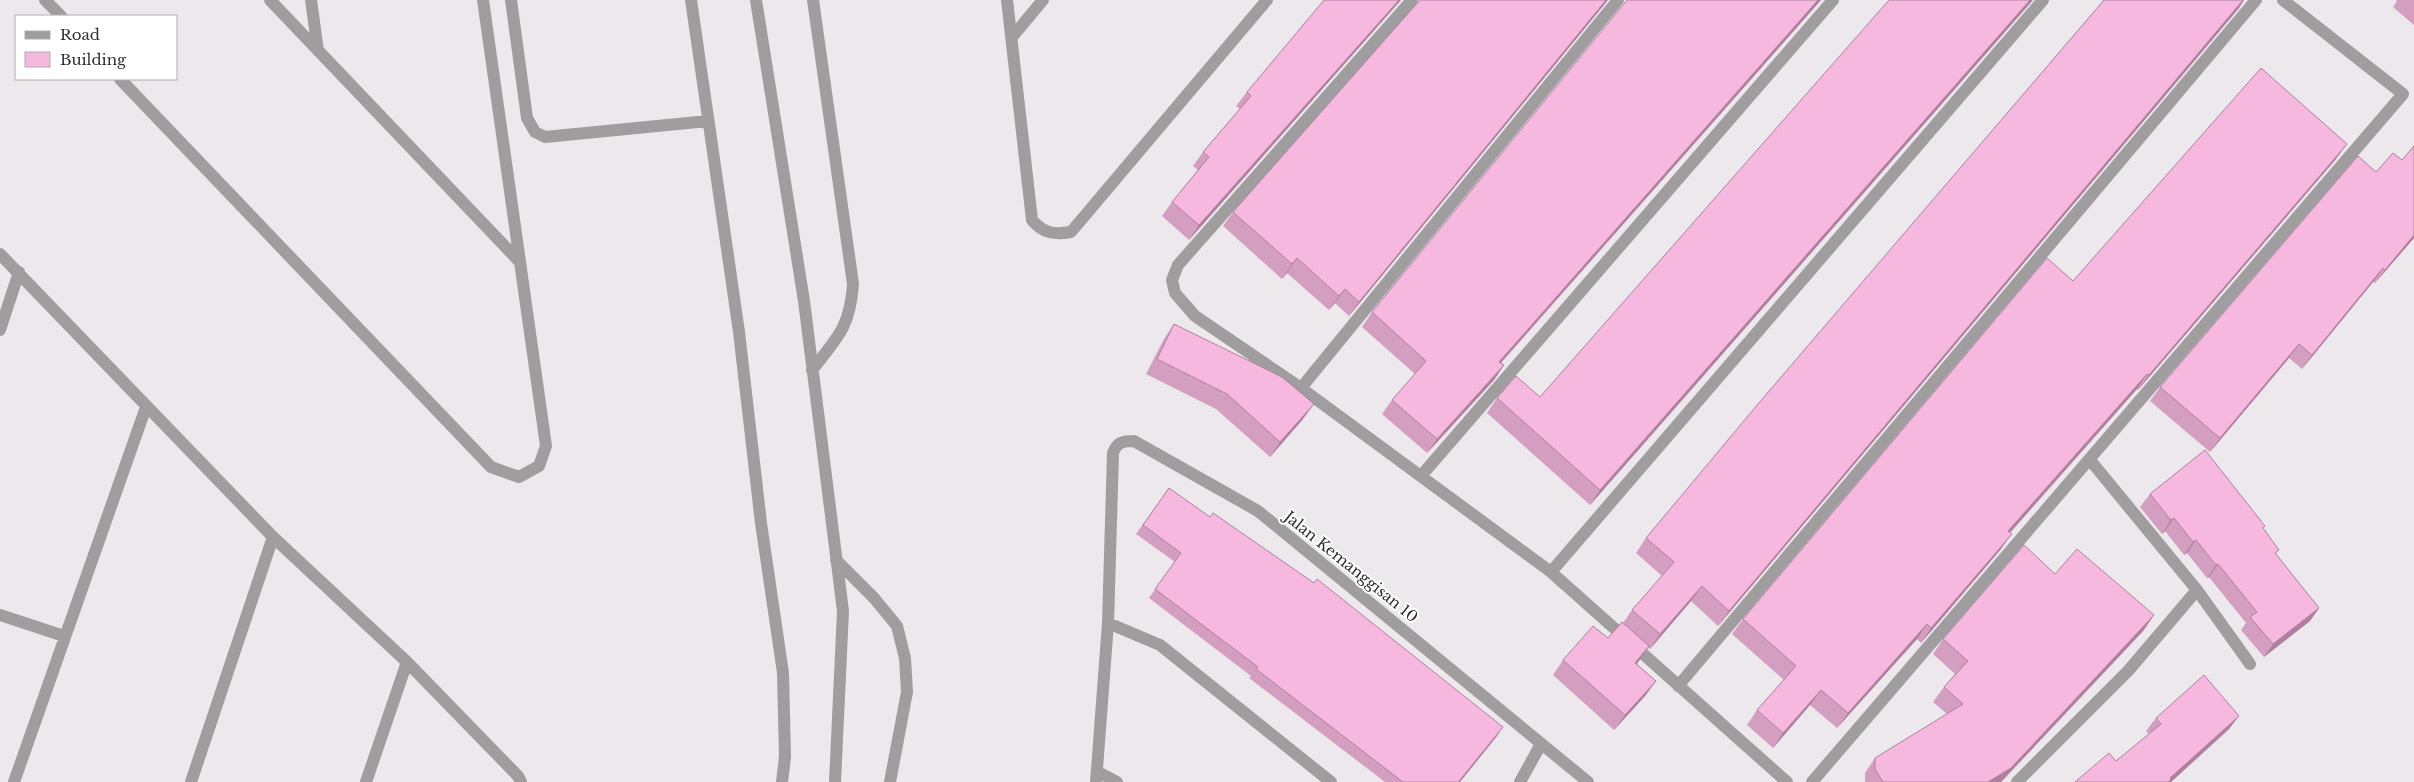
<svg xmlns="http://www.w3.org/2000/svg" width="2414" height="782" font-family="'Libre Baskerville',serif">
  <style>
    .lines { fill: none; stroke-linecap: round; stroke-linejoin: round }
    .minor { stroke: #9f9d9e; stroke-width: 12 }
    .wall { fill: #d49ec1 }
    .shaded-wall { fill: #ad819d }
    .building { fill: #f7b8e0; stroke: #ad819d }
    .labels { text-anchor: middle; stroke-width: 4; stroke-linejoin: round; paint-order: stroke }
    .street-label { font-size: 15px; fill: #312f30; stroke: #fff }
  </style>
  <rect width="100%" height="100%" fill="#ede8eb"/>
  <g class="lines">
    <path class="minor" d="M45,0L61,16
      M270,0L518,260
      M311,0L318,51
      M511,0L527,118L535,132L545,137L708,121
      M691,0L739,332L761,523L783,673L785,757L782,782
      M756,0L804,301L843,611L835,782
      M1007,0L1032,220C1043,233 1054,235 1071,232L1267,0
      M1412,0L1178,265L1172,280L1175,293L1195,316L1301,388L1551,572L1787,782
      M1013,36L1043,0
      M120,79L491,467L519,477L539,466L546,446L483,0
      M0,254L273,537L407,662L518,776L521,782
      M0,330L19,272
      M812,370C838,337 850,327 853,284L813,0
      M1301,388L1618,0
      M2090,460L2197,590L2250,664
      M1421,476L1833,0
      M836,560L874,598L897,626L905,658L907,692L890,782
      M1551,572L2043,0
      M0,615L64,636
      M1108,623L1160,645L1331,782
      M1678,686L2256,0
      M1098,772L1117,782
      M14,782L146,407
      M191,782L273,537
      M366,782L407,662
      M1096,782L1108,623L1113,453C1117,442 1123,441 1134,441L1258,511L1588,782
      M1520,782L1541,744
      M1812,782L2403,94L2283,0
      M2017,782L2128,671L2197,590"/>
  </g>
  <path class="wall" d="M1401,0L1189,240L1162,216L1172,202L1198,170L1193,166L1203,152L1240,109L1236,106L1247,92Z
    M1419,0H1608L1349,316L1335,303L1329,310L1287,273L1282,279L1223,226L1233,212L1419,1Z
    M1626,0H1821L1501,363L1504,365L1494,380L1427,453L1382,414L1392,400L1415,374L1362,327L1372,312L1626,1Z
    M2033,0L1590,505L1487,413L1497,398L1540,397Z
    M2104,0H2244L2239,8L1718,626L1691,601L1650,649L1648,648L1637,664L1656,681L1645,696L1614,730L1553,675L1563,660L1608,638L1623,623L1632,610L1662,576L1636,553L1646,538Z
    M2396,0H2414V25L2393,7L2397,1Z
    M2414,146V238L2375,283L2373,282L2302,369L2289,358L2210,452L2150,401L2160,387L2376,172L2402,160Z
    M2336,159L2138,390L2137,389L2010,533L2001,549L1921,643L1917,639L1837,728L1810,705L1773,748L1747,725L1757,710L1784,680L1732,634L1743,619L2073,281Z
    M1174,324L1303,419L1270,457L1216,409L1146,374L1164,339Z
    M1169,488L1497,736L1460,782H1385L1249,678L1251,676L1149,598L1175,562L1136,534Z
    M2150,494L2265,526L2263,529L2276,554L2319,608L2310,621L2264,657L2241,630L2246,623L2209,577L2207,578L2187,553L2184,555L2165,531L2162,534L2140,507Z
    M2055,574L2144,630L2001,782H1865V773L1875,758L1947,714L1933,702L1944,687L1955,674L1933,654L1943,639Z
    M2156,718L2229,729L2171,782H2075L2116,761L2149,734L2146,731Z"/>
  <path class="shaded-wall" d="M1399,0H1401L1189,240L1199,225Z
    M1606,0H1608L1349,316L1359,302Z
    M1818,0H1821L1489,376L1499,362Z
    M2030,0H2033L1590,505L1600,490Z
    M2243,0H2244L2239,8L1718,626L1729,611Z
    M2347,144L2336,159L2138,390L2149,375Z
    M2414,235V238L2375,283L2385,270Z
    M1297,258L1287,273L1282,279L1292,264Z
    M2383,268L2373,282L2302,369L2312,355Z
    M1345,289L1335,303L1329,310L1339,296Z
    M2299,344L2289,358L2210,452L2220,438Z
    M1504,365L1494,380L1427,453L1437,439Z
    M2147,374L2137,389L1998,546L2008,531Z
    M1314,404L1303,419L1270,457L1280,442Z
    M2174,518L2165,531L2162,534L2171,520Z
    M2012,534L2001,549L1921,643L1931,628Z
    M2196,540L2187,553L2184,555L2193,542Z
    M2218,564L2209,577L2207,578L2216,565Z
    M1702,586L1691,601L1650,649L1660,634Z
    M2319,608L2310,621L2264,657L2273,644Z
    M2154,615L2144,630L2001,782H1988Z
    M1927,624L1917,639L1837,728L1848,713Z
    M1649,646L1639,661L1625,678L1635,663Z
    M1656,681L1645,696L1614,730L1625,715Z
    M1821,690L1810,705L1773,748L1783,733Z
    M2239,716L2229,729L2171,782H2167L2170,778Z
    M1503,727L1497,736L1460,782H1459Z"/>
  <path class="building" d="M1324,0H1399L1199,225L1172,202L1209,157L1203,152L1251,96L1247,92Z
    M1420,0H1606L1359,302L1345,289L1339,296L1297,258L1292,264L1233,212Z
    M1627,0H1818L1499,362L1504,365L1437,439L1392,400L1426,361L1372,312Z
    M1889,0H2030L1600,490L1497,398L1516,376L1540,397Z
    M2104,0H2243L1729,611L1702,586L1660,634L1632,610L1674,562L1646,538L1758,404Z
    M2261,68L2347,144L2149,375L2147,374L2008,531L2012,534L1931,628L1927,624L1848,713L1821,690L1783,733L1757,710L1796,666L1743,619L2047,258L2073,281Z
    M2414,146V235L2385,270L2383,268L2312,355L2299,344L2220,438L2160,387L2358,156L2376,172L2393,153L2402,160Z
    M1174,324L1282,377L1314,404L1280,442L1227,394L1157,359Z
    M2205,450L2265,526L2263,528L2279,550L2275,553L2319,608L2273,644L2250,617L2257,612L2218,564L2216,565L2196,540L2193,542L2174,518L2171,520L2150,494Z
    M1169,488L1210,517L1213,513L1314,583L1317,579L1503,727L1459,781L1460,782H1403L1256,669L1258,667L1155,589L1181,553L1143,525Z
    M2024,545L2055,574L2077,549L2154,615L2011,768L1988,782H1883L1875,769V758L1963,704L1944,687L1968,661L1943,639Z
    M1622,622L1649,646L1635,663L1656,681L1625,715L1563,660L1593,626L1608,638Z
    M2204,675L2239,716L2170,778L2171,780L2168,782H2075L2109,753L2116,761L2161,724L2156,718Z"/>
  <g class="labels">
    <g class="street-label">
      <text transform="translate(1351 567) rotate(39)" y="5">Jalan Kemanggisan 10</text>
    </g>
  </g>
  <rect x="15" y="15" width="162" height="65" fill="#ffffff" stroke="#adacac"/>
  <rect x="25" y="31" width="25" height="8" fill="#9f9d9e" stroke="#adacac"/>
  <text x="60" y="40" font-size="15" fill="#312f30">Road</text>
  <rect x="25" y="52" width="25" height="15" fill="#f7b8e0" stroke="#adacac"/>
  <text x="60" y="65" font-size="15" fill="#312f30">Building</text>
</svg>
